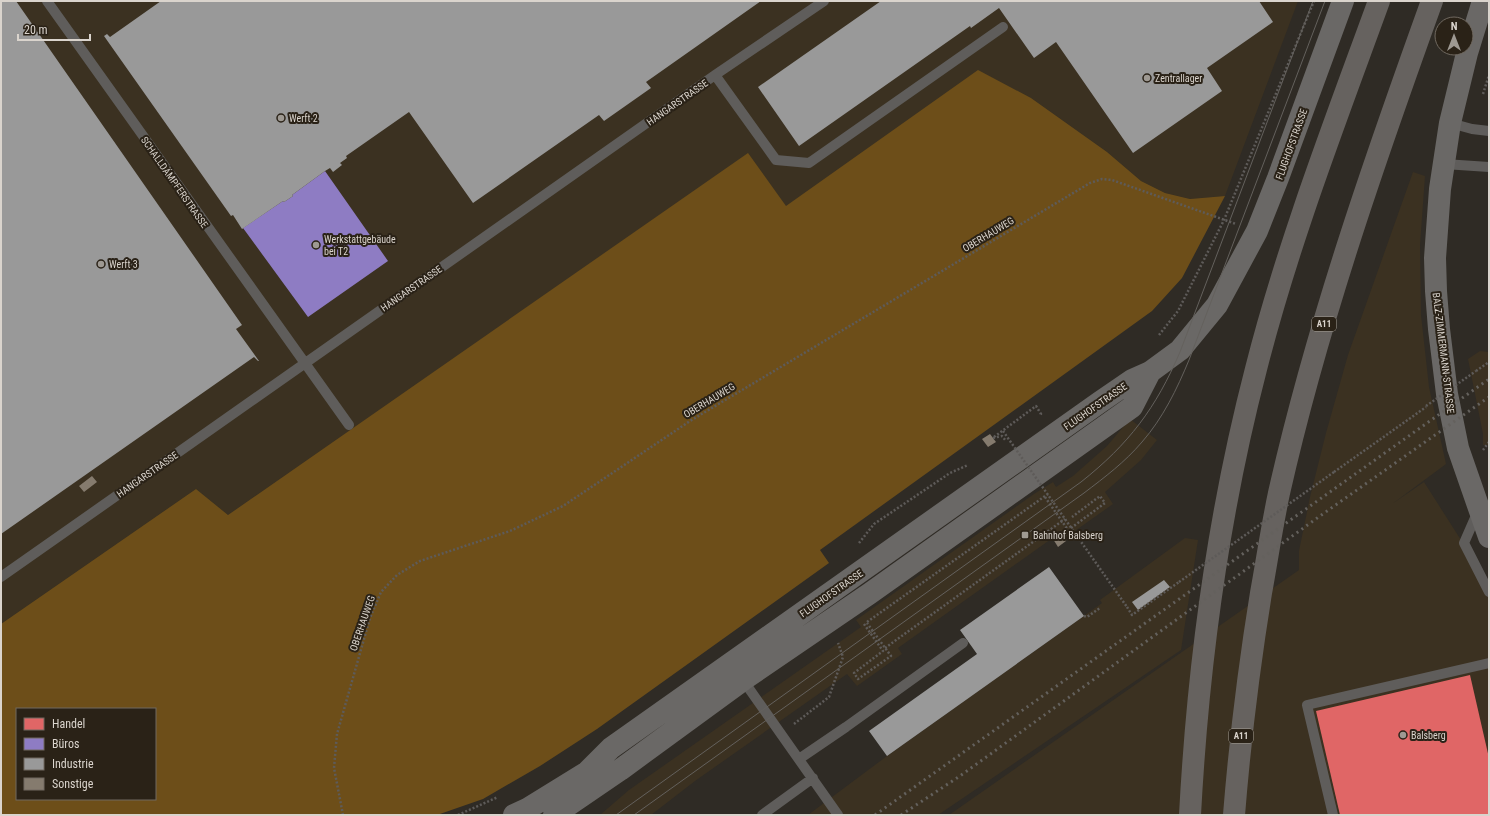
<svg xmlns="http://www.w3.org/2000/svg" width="1490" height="816" font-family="'Roboto Condensed',sans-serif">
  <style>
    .built { fill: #3b3121 }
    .forest { fill: #6d4e19; fill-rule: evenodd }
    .shops { fill: #e06666 }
    .offices { fill: #8e7cc3 }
    .industry { fill: #999 }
    .building { fill: #857b6e }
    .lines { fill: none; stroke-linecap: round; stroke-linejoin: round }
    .path { stroke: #5e5b59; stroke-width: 2.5; stroke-dasharray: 2 2; stroke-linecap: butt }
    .service { stroke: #5f5d5b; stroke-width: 10 }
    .secondary { stroke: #6a6866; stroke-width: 22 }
    .motorway { stroke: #66625f; stroke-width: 22 }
    .tram { stroke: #64615d; stroke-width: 1 }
    .rail { stroke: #64615d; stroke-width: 3; stroke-dasharray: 2 4; stroke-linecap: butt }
    .path-bridge { stroke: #5e5b59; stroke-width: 2.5; stroke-dasharray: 2 2; stroke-linecap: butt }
    .poi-dot { fill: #9e9992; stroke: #2a2217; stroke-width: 1.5 }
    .labels { text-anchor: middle; stroke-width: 4; stroke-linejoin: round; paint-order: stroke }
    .shield { fill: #2a2217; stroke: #a59f96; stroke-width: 1 }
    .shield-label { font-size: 9px; font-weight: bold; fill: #dad4cd }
    .poi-label { font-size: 10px; fill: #dad4cd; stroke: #2a2217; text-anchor: start }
    .street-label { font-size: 10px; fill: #dad4cd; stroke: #2a2217 }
  </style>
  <rect width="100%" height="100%" fill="#2f2b25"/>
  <path class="built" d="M1,1H1298L1225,196L1190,199L1165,193L1141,181L1107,152L1031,98L978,71L786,207L748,154L228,515L196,489L1,624Z
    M1413,172L1425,176L1420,245L1421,315L1429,387L1446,464L1392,504L1424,482L1489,584V815H949L1299,570V551L1310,497L1326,433L1348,355Z
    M1480,351L1489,352V445H1483V434L1468,359Z
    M1130,419L1157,440L1141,460L1105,492L1113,504L1065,538L1061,532L898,648L902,654L857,686L847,674L695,781L651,815H600L629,790L861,627L856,620L1034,494L1053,482L1056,487L1073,476L1107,446Z
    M1185,538L1198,540L1181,650L938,815H808L887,756L1102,603L1100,600Z"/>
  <path class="forest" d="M978,70L1031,98L1107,152L1141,181L1165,193L1190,199L1225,196L1182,278L1152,311L820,550L829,563L597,729L540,766L483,799L437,815H1V624L196,489L228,515L748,153L786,206ZM17,709H155V799H17Z"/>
  <path class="shops" d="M1470,675L1489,758V815H1340L1316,711Z"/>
  <path class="offices" d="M325,171L388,261L308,317L243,228L283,201L284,202L293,196L292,195Z"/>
  <path class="industry" d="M1,1H16L242,325L236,329L259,361H258L254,357L1,534Z
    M161,1H761L646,82L651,88L604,121L599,115L473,203L409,112L346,156L347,158L340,163L342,165L333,172L330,168L325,171L292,195L293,196L284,202L283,201L242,229L233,215L231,216L104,36L107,34L110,37Z
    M881,1H1259L1273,22L1207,68L1222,91L1133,153L1056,42L1034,58L999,8L971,28L970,26L799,146L758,87Z
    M1049,567L1084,616L887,756L869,731L977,654L960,630Z
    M1164,580L1170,587L1138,610L1132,602Z"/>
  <path class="building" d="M990,434L996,442L988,447L982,439Z
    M92,476L97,482L84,492L79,486Z
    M1061,533L1066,541L1058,547L1053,539Z"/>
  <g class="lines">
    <path class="path" d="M1483,94L1489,75
      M1159,335L1178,311L1224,220L1314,1
      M1476,371L1489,362
      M994,437L1036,406L1041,414L1039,415
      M993,438L1002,436L1006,441
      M1483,450L1489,442
      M1334,472L1426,407
      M1045,497L1068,530L1063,537
      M1071,528L1105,503L1100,496L1072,517
      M1065,535L1073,530
      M859,543L874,524L950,473L968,465
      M1127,607L1132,615L1179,582
      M1084,616L1087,617L1100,608
      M864,624L883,651L854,673L858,679L891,656L867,623
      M794,724L829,697L843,657L838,643
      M343,815L334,768L337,734L370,618L381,592L397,575L420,561L510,531L563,506L690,421L1090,183L1102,179L1112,180L1236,224
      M458,815L498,797"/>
    <path class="service" d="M47,1L349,425
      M715,75L776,160L809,163L1003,27
      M1450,123L1472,129L1489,131
      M1444,164L1489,167
      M1478,511L1464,543L1489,592
      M1,577L715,75L824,1
      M743,680L838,815
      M799,759L846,727L963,643
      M762,815L813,778
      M1333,815L1307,705L1489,663"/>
    <path class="secondary" d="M1483,1L1467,53L1450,123L1440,189L1435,258L1436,291L1439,329L1447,394L1458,448L1489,537
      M514,815L527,809L587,772L611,748L1100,402L1132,380L1150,372L1180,350L1217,305L1257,231L1278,178L1343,1
      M554,815L620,770L743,680L869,594L1132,407L1150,372"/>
    <path class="motorway" d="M1190,815C1198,665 1218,515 1256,369C1288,243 1335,122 1379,1
      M1234,815C1240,740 1249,667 1261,593C1267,560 1272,526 1279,493C1317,325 1374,162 1432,1"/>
    <path class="tram" d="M616,815L1081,482C1129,444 1156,408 1180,352L1313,1
      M634,815L1084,493C1105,477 1125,462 1142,442C1163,418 1177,389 1189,360L1325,1"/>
    <path class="rail" d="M875,815L1489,379
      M901,815L960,776L1320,516L1489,397"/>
    <path class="path-bridge" d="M1426,406L1476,371
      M1003,431L1127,607
      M1179,582L1334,472
      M867,622L1048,494
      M885,648L1065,519"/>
  </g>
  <g class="poi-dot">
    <circle cx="1147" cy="78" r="4"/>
    <circle cx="281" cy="118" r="4"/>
    <circle cx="316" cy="245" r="4"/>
    <circle cx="101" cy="264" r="4"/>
    <rect x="1021" y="531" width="8" height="8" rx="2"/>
    <circle cx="1403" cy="735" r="4"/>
  </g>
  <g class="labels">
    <g class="shield">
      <rect x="1312" y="317" width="24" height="14" rx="3"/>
      <rect x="1229" y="729" width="24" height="14" rx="3"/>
    </g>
    <g class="shield-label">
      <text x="1324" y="327">A11</text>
      <text x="1241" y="739">A11</text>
    </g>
    <g class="poi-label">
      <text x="1155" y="82">Zentrallager</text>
      <text x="289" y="122">Werft 2</text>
      <text x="324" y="243">Werkstattgebäude<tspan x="324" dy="12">bei T2</tspan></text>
      <text x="109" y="268">Werft 3</text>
      <text x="1033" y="539">Bahnhof Balsberg</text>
      <text x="1411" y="739">Balsberg</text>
    </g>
    <g class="street-label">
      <text transform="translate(677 102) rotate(-35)" y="4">HANGARSTRASSE</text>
      <text transform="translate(1291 144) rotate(-70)" y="4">FLUGHOFSTRASSE</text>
      <text transform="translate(175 182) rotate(55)" y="4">SCHALLDÄMPFERSTRASSE</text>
      <text transform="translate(988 234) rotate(-31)" y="4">OBERHAUWEG</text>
      <text transform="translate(411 288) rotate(-35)" y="4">HANGARSTRASSE</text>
      <text transform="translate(1444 353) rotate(83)" y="4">BALZ-ZIMMERMANN-STRASSE</text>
      <text transform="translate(709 400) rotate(-31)" y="4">OBERHAUWEG</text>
      <text transform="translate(1095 406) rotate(-35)" y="4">FLUGHOFSTRASSE</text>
      <text transform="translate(147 474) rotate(-35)" y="4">HANGARSTRASSE</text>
      <text transform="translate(831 593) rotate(-35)" y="4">FLUGHOFSTRASSE</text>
      <text transform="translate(362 623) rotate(-71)" y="4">OBERHAUWEG</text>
    </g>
  </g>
  <rect width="1490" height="816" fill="none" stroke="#dad4cd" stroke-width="4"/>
  <rect x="16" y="708" width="140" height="92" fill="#2a2217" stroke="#706960"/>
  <rect x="24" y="718" width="20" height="12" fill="#e06666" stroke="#706960"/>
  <text x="52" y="728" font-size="12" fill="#dad4cd">Handel</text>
  <rect x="24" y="738" width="20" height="12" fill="#8e7cc3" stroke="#706960"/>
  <text x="52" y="748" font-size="12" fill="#dad4cd">Büros</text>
  <rect x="24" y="758" width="20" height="12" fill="#999999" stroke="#706960"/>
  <text x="52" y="768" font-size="12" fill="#dad4cd">Industrie</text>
  <rect x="24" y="778" width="20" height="12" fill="#857b6e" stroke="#706960"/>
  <text x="52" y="788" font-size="12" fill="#dad4cd">Sonstige</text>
  <g transform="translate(1454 36)"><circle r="19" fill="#2a2217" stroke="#706960"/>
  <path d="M0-3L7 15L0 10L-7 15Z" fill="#9e9992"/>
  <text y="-6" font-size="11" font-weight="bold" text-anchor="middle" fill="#dad4cd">N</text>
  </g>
  <path d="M18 34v6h72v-6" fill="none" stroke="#dad4cd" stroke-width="2"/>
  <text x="24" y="34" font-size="12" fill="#dad4cd" stroke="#2a2217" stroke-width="3" paint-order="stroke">20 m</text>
</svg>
